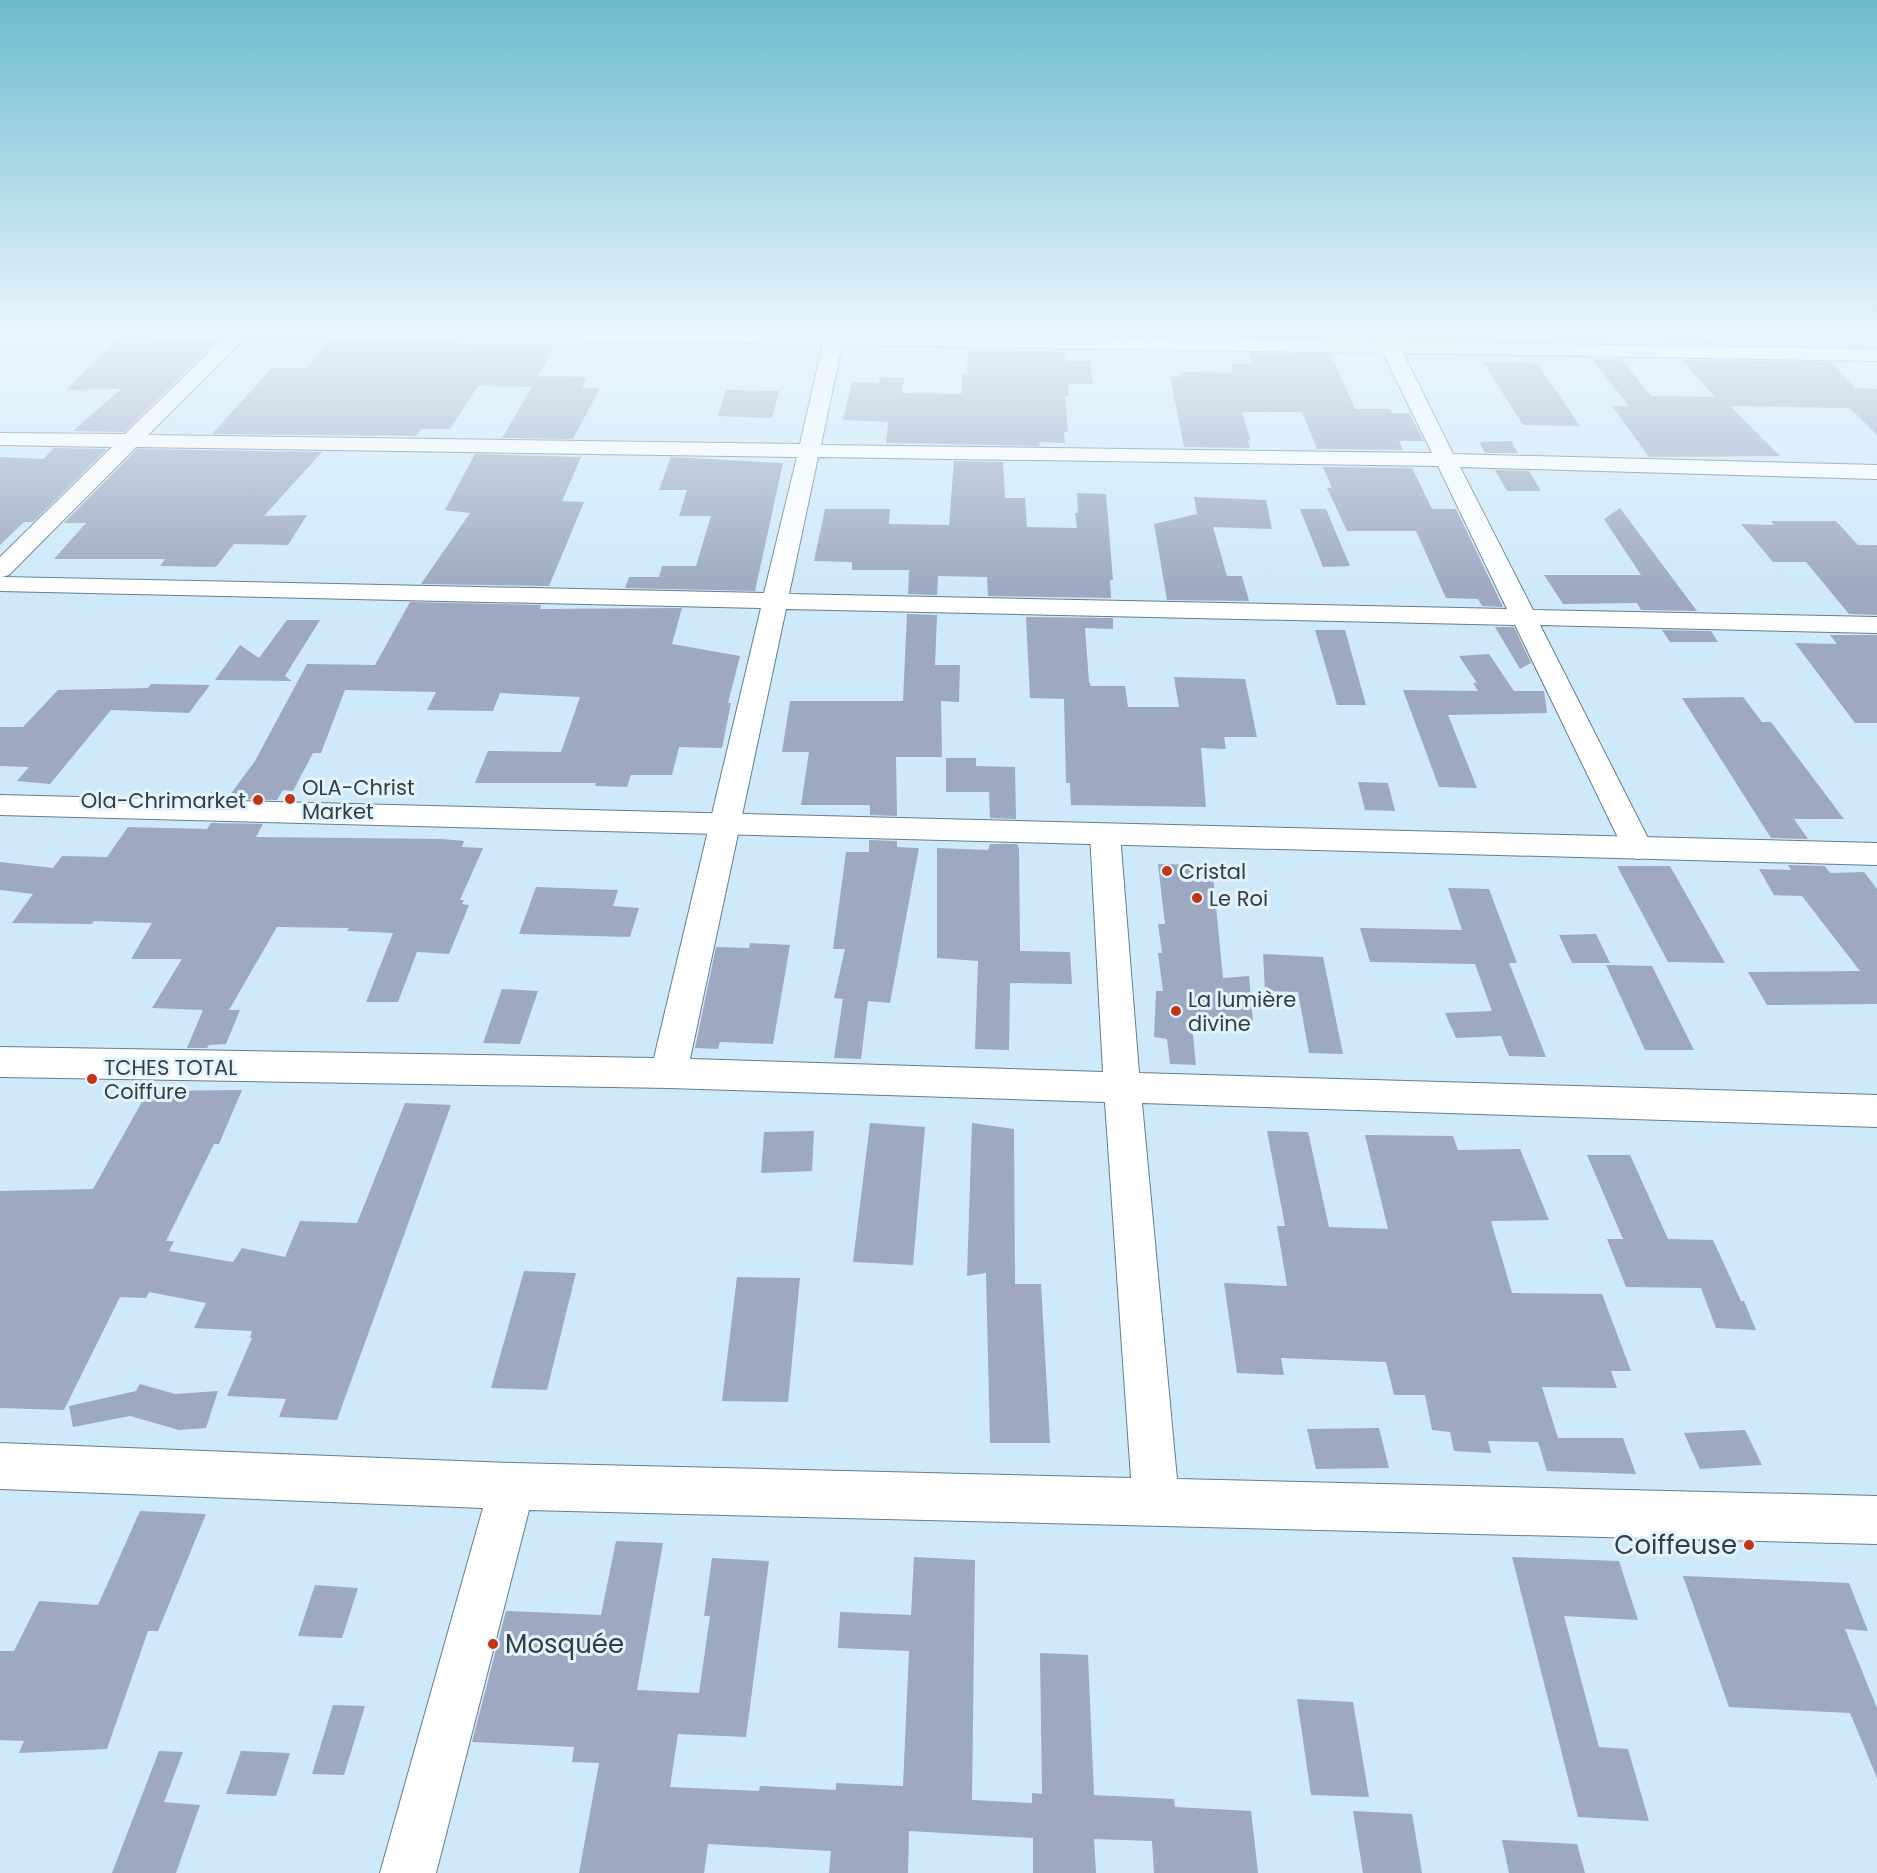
<svg xmlns="http://www.w3.org/2000/svg" width="1877" height="1873" font-family="Poppins,sans-serif">
  <rect width="100%" height="100%" fill="#cee9fa"/>
  <!-- building -->
  <g fill="#9ea8c0">
    <path d="M 128,330 L 160,330 L 151,338 L 218,340 L 124,432 L 73,431 L 121,389 L 66,390 Z"/>
    <path d="M 1241,330 L 1320,330 L 1324,339 L 1243,338 Z"/>
    <path d="M 1591,330 L 1597,330 L 1608,343 L 1579,342 L 1577,340 Z"/>
    <path d="M 1655,330 L 1699,330 L 1713,344 L 1668,344 Z"/>
    <path d="M 328,339 L 458,341 L 456,344 L 555,346 L 533,385 L 538,376 L 587,377 L 582,388 L 600,388 L 573,439 L 502,438 L 532,387 L 478,386 L 450,429 L 421,429 L 416,436 L 212,434 L 272,368 L 307,368 Z"/>
    <path d="M 968,349 L 1065,352 L 1066,361 L 1090,361 L 1093,384 L 1068,384 L 1069,396 L 1065,396 L 1068,432 L 1064,432 L 1065,443 L 1039,442 L 1040,446 L 886,443 L 888,422 L 843,420 L 852,382 L 879,383 L 880,377 L 904,378 L 902,393 L 961,394 L 962,374 L 967,374 Z"/>
    <path d="M 1248,353 L 1331,354 L 1355,409 L 1390,409 L 1392,413 L 1409,413 L 1424,441 L 1399,441 L 1403,450 L 1317,449 L 1302,412 L 1242,412 L 1251,441 L 1248,440 L 1250,448 L 1184,447 L 1170,376 L 1181,377 L 1180,372 L 1233,373 L 1231,364 L 1252,364 Z"/>
    <path d="M 1591,358 L 1621,359 L 1651,396 L 1715,397 L 1682,360 L 1830,362 L 1855,388 L 1877,389 L 1877,435 L 1850,408 L 1730,406 L 1780,456 L 1649,457 L 1612,406 L 1629,406 Z"/>
    <path d="M 1483,362 L 1537,363 L 1580,426 L 1523,425 Z"/>
    <path d="M 726,390 L 779,391 L 772,418 L 718,416 Z"/>
    <path d="M 1511,441 L 1518,453 L 1485,453 L 1479,442 Z"/>
    <path d="M 54,448 L 107,449 L 33,522 L 24,522 L 0,545 L 0,457 L 43,459 Z"/>
    <path d="M 137,449 L 322,452 L 264,516 L 307,515 L 288,545 L 234,544 L 216,567 L 160,566 L 165,559 L 54,559 L 86,523 L 64,523 Z"/>
    <path d="M 475,454 L 581,457 L 562,501 L 584,502 L 549,586 L 421,584 L 470,513 L 445,510 Z"/>
    <path d="M 671,457 L 783,463 L 755,591 L 625,588 L 629,577 L 659,577 L 662,566 L 696,566 L 711,516 L 679,516 L 687,490 L 659,490 Z"/>
    <path d="M 954,461 L 1003,462 L 1005,498 L 1025,498 L 1027,527 L 1077,528 L 1075,513 L 1078,513 L 1077,493 L 1106,494 L 1113,580 L 1110,580 L 1111,598 L 988,596 L 987,577 L 938,576 L 937,595 L 908,594 L 909,570 L 852,570 L 852,562 L 814,561 L 825,509 L 890,509 L 889,524 L 949,525 Z"/>
    <path d="M 1323,467 L 1412,468 L 1432,509 L 1456,509 L 1503,607 L 1482,606 L 1478,599 L 1446,598 L 1416,531 L 1347,531 L 1327,488 L 1332,488 Z"/>
    <path d="M 1495,470 L 1529,471 L 1541,491 L 1507,491 Z"/>
    <path d="M 1194,497 L 1266,500 L 1272,529 L 1213,527 L 1227,576 L 1242,576 L 1249,601 L 1167,600 L 1154,524 L 1197,514 Z"/>
    <path d="M 1620,508 L 1694,607 L 1697,611 L 1641,610 L 1637,603 L 1563,604 L 1544,575 L 1641,575 L 1604,519 Z"/>
    <path d="M 1300,509 L 1326,509 L 1350,566 L 1323,567 Z"/>
    <path d="M 1771,521 L 1836,521 L 1858,545 L 1877,545 L 1877,615 L 1849,614 L 1806,562 L 1773,562 L 1741,524 L 1774,525 Z"/>
    <path d="M 410,602 L 541,605 L 540,609 L 682,608 L 672,644 L 740,656 L 728,703 L 731,703 L 722,748 L 679,747 L 672,775 L 631,775 L 627,787 L 595,786 L 596,783 L 475,783 L 488,751 L 561,752 L 580,697 L 500,693 L 493,711 L 427,710 L 436,692 L 345,690 L 321,753 L 313,753 L 293,791 L 283,790 L 277,800 L 227,799 L 255,761 L 307,664 L 375,665 Z"/>
    <path d="M 907,614 L 937,615 L 935,665 L 960,665 L 959,702 L 941,701 L 942,757 L 896,757 L 897,816 L 870,815 L 870,805 L 801,805 L 809,752 L 782,752 L 790,701 L 903,701 Z"/>
    <path d="M 1026,617 L 1113,618 L 1113,629 L 1085,628 L 1089,682 L 1091,686 L 1125,686 L 1128,707 L 1179,707 L 1174,677 L 1245,679 L 1257,737 L 1224,737 L 1226,749 L 1201,748 L 1206,807 L 1071,805 L 1070,783 L 1066,783 L 1064,699 L 1030,698 Z"/>
    <path d="M 287,620 L 320,620 L 285,676 L 292,681 L 215,680 L 240,645 L 259,658 Z"/>
    <path d="M 1495,627 L 1514,627 L 1531,663 L 1520,669 Z"/>
    <path d="M 1315,630 L 1345,630 L 1366,705 L 1337,705 Z"/>
    <path d="M 1662,630 L 1711,631 L 1718,642 L 1670,642 Z"/>
    <path d="M 1830,635 L 1877,635 L 1877,723 L 1855,723 L 1795,643 L 1837,644 Z"/>
    <path d="M 1489,654 L 1514,691 L 1544,691 L 1547,713 L 1448,715 L 1477,788 L 1439,787 L 1403,690 L 1478,691 L 1473,683 L 1477,683 L 1459,656 Z"/>
    <path d="M 151,684 L 210,685 L 189,713 L 111,710 L 50,784 L 17,781 L 29,767 L 0,766 L 0,727 L 23,727 L 58,690 L 148,688 Z"/>
    <path d="M 1743,697 L 1762,722 L 1771,722 L 1844,819 L 1794,819 L 1808,839 L 1771,838 L 1682,698 Z"/>
    <path d="M 946,758 L 976,758 L 976,766 L 1015,767 L 1016,819 L 990,818 L 989,792 L 946,792 Z"/>
    <path d="M 1358,782 L 1388,783 L 1395,811 L 1365,810 Z"/>
    <path d="M 211,823 L 263,824 L 256,837 L 442,839 L 464,841 L 462,847 L 483,848 L 460,900 L 464,900 L 462,904 L 469,905 L 449,954 L 417,952 L 398,1002 L 366,1002 L 393,933 L 347,931 L 349,928 L 277,927 L 229,1010 L 240,1010 L 226,1044 L 209,1045 L 207,1048 L 187,1048 L 203,1010 L 152,1008 L 182,959 L 131,959 L 152,923 L 94,921 L 92,924 L 12,923 L 33,894 L 0,890 L 0,862 L 53,868 L 62,856 L 107,857 L 128,827 L 207,829 Z"/>
    <path d="M 869,840 L 897,841 L 897,847 L 919,848 L 890,1003 L 868,1001 L 861,1059 L 834,1058 L 843,999 L 834,998 L 845,949 L 833,949 L 846,852 L 869,852 Z"/>
    <path d="M 990,844 L 1017,844 L 1019,849 L 1020,951 L 1070,952 L 1072,984 L 1010,983 L 1009,1050 L 975,1049 L 978,961 L 937,958 L 937,848 L 988,850 Z"/>
    <path d="M 1158,864 L 1212,865 L 1223,978 L 1249,976 L 1253,1021 L 1191,1016 L 1196,1065 L 1170,1064 L 1167,1039 L 1154,1037 L 1156,991 L 1163,991 L 1158,953 L 1162,953 L 1158,924 L 1165,924 Z"/>
    <path d="M 1788,865 L 1825,866 L 1830,873 L 1864,872 L 1877,889 L 1877,1004 L 1767,1005 L 1748,972 L 1860,971 L 1802,896 L 1774,895 L 1759,869 L 1791,870 Z"/>
    <path d="M 1617,866 L 1670,866 L 1725,963 L 1668,962 Z"/>
    <path d="M 536,887 L 618,890 L 613,906 L 639,908 L 630,937 L 519,934 Z"/>
    <path d="M 1448,888 L 1489,889 L 1517,963 L 1509,963 L 1546,1057 L 1509,1056 L 1501,1036 L 1456,1038 L 1445,1013 L 1492,1011 L 1475,964 L 1370,962 L 1360,928 L 1462,930 Z"/>
    <path d="M 1596,934 L 1610,963 L 1572,963 L 1559,935 Z"/>
    <path d="M 750,943 L 790,945 L 773,1044 L 720,1042 L 718,1049 L 695,1048 L 716,947 L 749,948 Z"/>
    <path d="M 1263,954 L 1323,957 L 1343,1054 L 1309,1053 L 1298,992 L 1265,991 Z"/>
    <path d="M 1606,965 L 1652,966 L 1694,1050 L 1645,1050 Z"/>
    <path d="M 502,989 L 538,991 L 520,1044 L 483,1043 Z"/>
    <path d="M 242,1090 L 219,1144 L 214,1144 L 166,1241 L 174,1241 L 169,1251 L 233,1262 L 242,1248 L 285,1257 L 300,1221 L 357,1223 L 405,1103 L 451,1105 L 337,1420 L 279,1417 L 286,1399 L 227,1396 L 252,1338 L 250,1338 L 252,1331 L 194,1328 L 206,1303 L 149,1292 L 146,1298 L 120,1297 L 64,1410 L 0,1408 L 0,1191 L 93,1189 L 148,1091 Z"/>
    <path d="M 870,1123 L 925,1127 L 913,1265 L 853,1262 Z"/>
    <path d="M 972,1123 L 1014,1129 L 1015,1284 L 1041,1284 L 1050,1443 L 990,1443 L 986,1273 L 967,1276 Z"/>
    <path d="M 814,1131 L 812,1171 L 761,1173 L 764,1132 Z"/>
    <path d="M 1267,1131 L 1308,1132 L 1329,1227 L 1388,1229 L 1365,1135 L 1453,1136 L 1458,1150 L 1520,1149 L 1549,1220 L 1491,1221 L 1512,1293 L 1602,1294 L 1631,1371 L 1611,1371 L 1617,1388 L 1542,1387 L 1558,1438 L 1623,1438 L 1636,1474 L 1547,1471 L 1538,1442 L 1488,1441 L 1491,1453 L 1454,1451 L 1450,1432 L 1432,1430 L 1425,1395 L 1394,1395 L 1386,1362 L 1281,1358 L 1284,1375 L 1237,1373 L 1224,1283 L 1287,1286 L 1277,1226 L 1285,1226 Z"/>
    <path d="M 1587,1155 L 1630,1155 L 1668,1239 L 1713,1240 L 1741,1301 L 1744,1301 L 1756,1330 L 1716,1328 L 1701,1288 L 1626,1287 L 1607,1239 L 1623,1239 Z"/>
    <path d="M 524,1271 L 576,1273 L 547,1390 L 491,1388 Z"/>
    <path d="M 737,1277 L 800,1278 L 788,1402 L 722,1401 Z"/>
    <path d="M 140,1384 L 175,1394 L 218,1391 L 206,1428 L 179,1430 L 130,1416 L 73,1427 L 69,1406 L 136,1391 Z"/>
    <path d="M 1379,1428 L 1389,1468 L 1316,1469 L 1307,1429 Z"/>
    <path d="M 1745,1430 L 1762,1465 L 1700,1469 L 1684,1433 Z"/>
    <path d="M 140,1511 L 206,1514 L 158,1631 L 148,1631 L 107,1749 L 19,1753 L 24,1741 L 0,1740 L 0,1651 L 14,1651 L 39,1601 L 98,1605 Z"/>
    <path d="M 616,1541 L 663,1543 L 637,1690 L 699,1693 L 710,1616 L 704,1616 L 712,1558 L 769,1561 L 746,1737 L 678,1734 L 670,1787 L 759,1791 L 760,1786 L 836,1790 L 836,1783 L 903,1786 L 909,1651 L 838,1648 L 840,1612 L 911,1615 L 914,1557 L 975,1560 L 972,1800 L 1032,1803 L 1032,1793 L 1042,1794 L 1040,1653 L 1088,1655 L 1094,1795 L 1174,1799 L 1175,1807 L 1251,1811 L 1258,1873 L 1154,1873 L 1152,1841 L 1094,1839 L 1096,1873 L 1033,1873 L 1033,1838 L 909,1831 L 908,1873 L 829,1873 L 831,1851 L 708,1844 L 704,1873 L 579,1873 L 599,1763 L 572,1762 L 574,1747 L 472,1742 L 506,1611 L 601,1615 Z"/>
    <path d="M 1512,1557 L 1619,1561 L 1638,1620 L 1564,1616 L 1599,1747 L 1628,1749 L 1649,1821 L 1578,1817 Z"/>
    <path d="M 1683,1576 L 1849,1583 L 1868,1631 L 1845,1629 L 1877,1708 L 1877,1778 L 1850,1713 L 1729,1707 Z"/>
    <path d="M 315,1585 L 358,1588 L 342,1638 L 298,1636 Z"/>
    <path d="M 1297,1699 L 1353,1702 L 1369,1797 L 1311,1795 Z"/>
    <path d="M 333,1705 L 365,1706 L 344,1775 L 312,1774 Z"/>
    <path d="M 159,1751 L 183,1752 L 164,1802 L 200,1805 L 176,1873 L 112,1873 Z"/>
    <path d="M 241,1751 L 290,1753 L 276,1796 L 226,1794 Z"/>
    <path d="M 1353,1811 L 1412,1814 L 1422,1873 L 1363,1873 Z"/>
    <path d="M 1502,1840 L 1577,1844 L 1585,1873 L 1509,1873 Z"/>
  </g>
  <g fill="none" stroke-linecap="round" stroke-linejoin="round">
    <!-- minor casing -->
    <g stroke="#657d8d" stroke-width="2">
      <path id="minor" d="M 232,330 L 582,330 L 826,333 L 827,330 L 845,330 L 844,334 L 1378,342 L 1374,330 L 1390,330 L 1397,342 L 1877,349 L 1877,361 L 1403,353 L 1453,454 L 1877,465 L 1877,479 L 1460,467 L 1533,610 L 1877,617 L 1877,633 L 1540,625 L 1653,848 L 1649,856 L 1638,859 L 1627,856 L 1623,848 L 1515,625 L 786,609 L 690,1059 L 1103,1072 L 1090,834 L 1094,827 L 1105,824 L 1116,827 L 1120,834 L 1139,1073 L 1877,1095 L 1877,1127 L 1142,1103 L 1177,1479 L 1877,1496 L 1877,1544 L 529,1510 L 436,1873 L 380,1873 L 483,1508 L 0,1489 L 0,1443 L 512,1463 L 1131,1478 L 1105,1102 L 669,1088 L 0,1077 L 0,1047 L 654,1058 L 761,608 L 0,591 L 0,557 L 112,447 L 0,445 L 0,433 L 125,434 ZM 247,336 L 823,344 L 800,444 L 148,435 ZM 842,345 L 1383,353 L 1432,453 L 821,445 ZM 136,447 L 797,457 L 764,593 L 2,577 L 9,575 ZM 818,457 L 1438,466 L 1507,609 L 789,594 Z"/>
    </g>
    <!-- tertiary casing -->
    <g stroke="#657d8d" stroke-width="2">
      <path id="tertiary" d="M 0,795 L 1877,843 L 1877,865 L 0,815 Z"/>
    </g>
    <!-- minor -->
    <use href="#minor" fill="#fff" fill-rule="evenodd"/>
    <!-- tertiary -->
    <use href="#tertiary" fill="#fff" fill-rule="evenodd"/>
  </g>
  <!-- sky -->
  <linearGradient id="sky" x2="0" y2="1"><stop stop-color="#6cbbce"/><stop offset="0.56" stop-color="#e9f5fd"/><stop offset="1" stop-color="#e9f5fd" stop-opacity="0"/></linearGradient>
  <rect width="1877" height="592" fill="url(#sky)"/>
  <!-- markers -->
  <g fill="#bf3515" stroke="#e4f4ff" stroke-width="2">
    <circle cx="290" cy="799" r="6"/>
    <circle cx="258" cy="800" r="6"/>
    <circle cx="1167" cy="871" r="6"/>
    <circle cx="1197" cy="898" r="6"/>
    <circle cx="1176" cy="1011" r="6"/>
    <circle cx="92" cy="1079" r="6"/>
    <circle cx="1749" cy="1545" r="6"/>
    <circle cx="493" cy="1644" r="6"/>
  </g>
  <g text-anchor="middle" dominant-baseline="central" stroke-width="6" stroke-linejoin="round" paint-order="stroke">
    <!-- poi labels -->
    <g font-size="21" fill="#333d44" stroke="#e4f4ff" text-anchor="start">
      <text x="302" y="787">OLA-Christ<tspan x="302" dy="24">Market</tspan></text>
      <text x="246" y="800" text-anchor="end">Ola-Chrimarket</text>
      <text x="1179" y="871">Cristal</text>
      <text x="1209" y="898">Le Roi</text>
      <text x="1188" y="999">La lumière<tspan x="1188" dy="24">divine</tspan></text>
      <text x="104" y="1067">TCHES TOTAL<tspan x="104" dy="24">Coiffure</tspan></text>
    </g>
    <!-- near-poi labels -->
    <g font-size="26" fill="#333d44" stroke="#e4f4ff" text-anchor="end">
      <text x="1737" y="1545">Coiffeuse</text>
      <text x="505" y="1644" text-anchor="start">Mosquée</text>
    </g>
  </g>
</svg>
